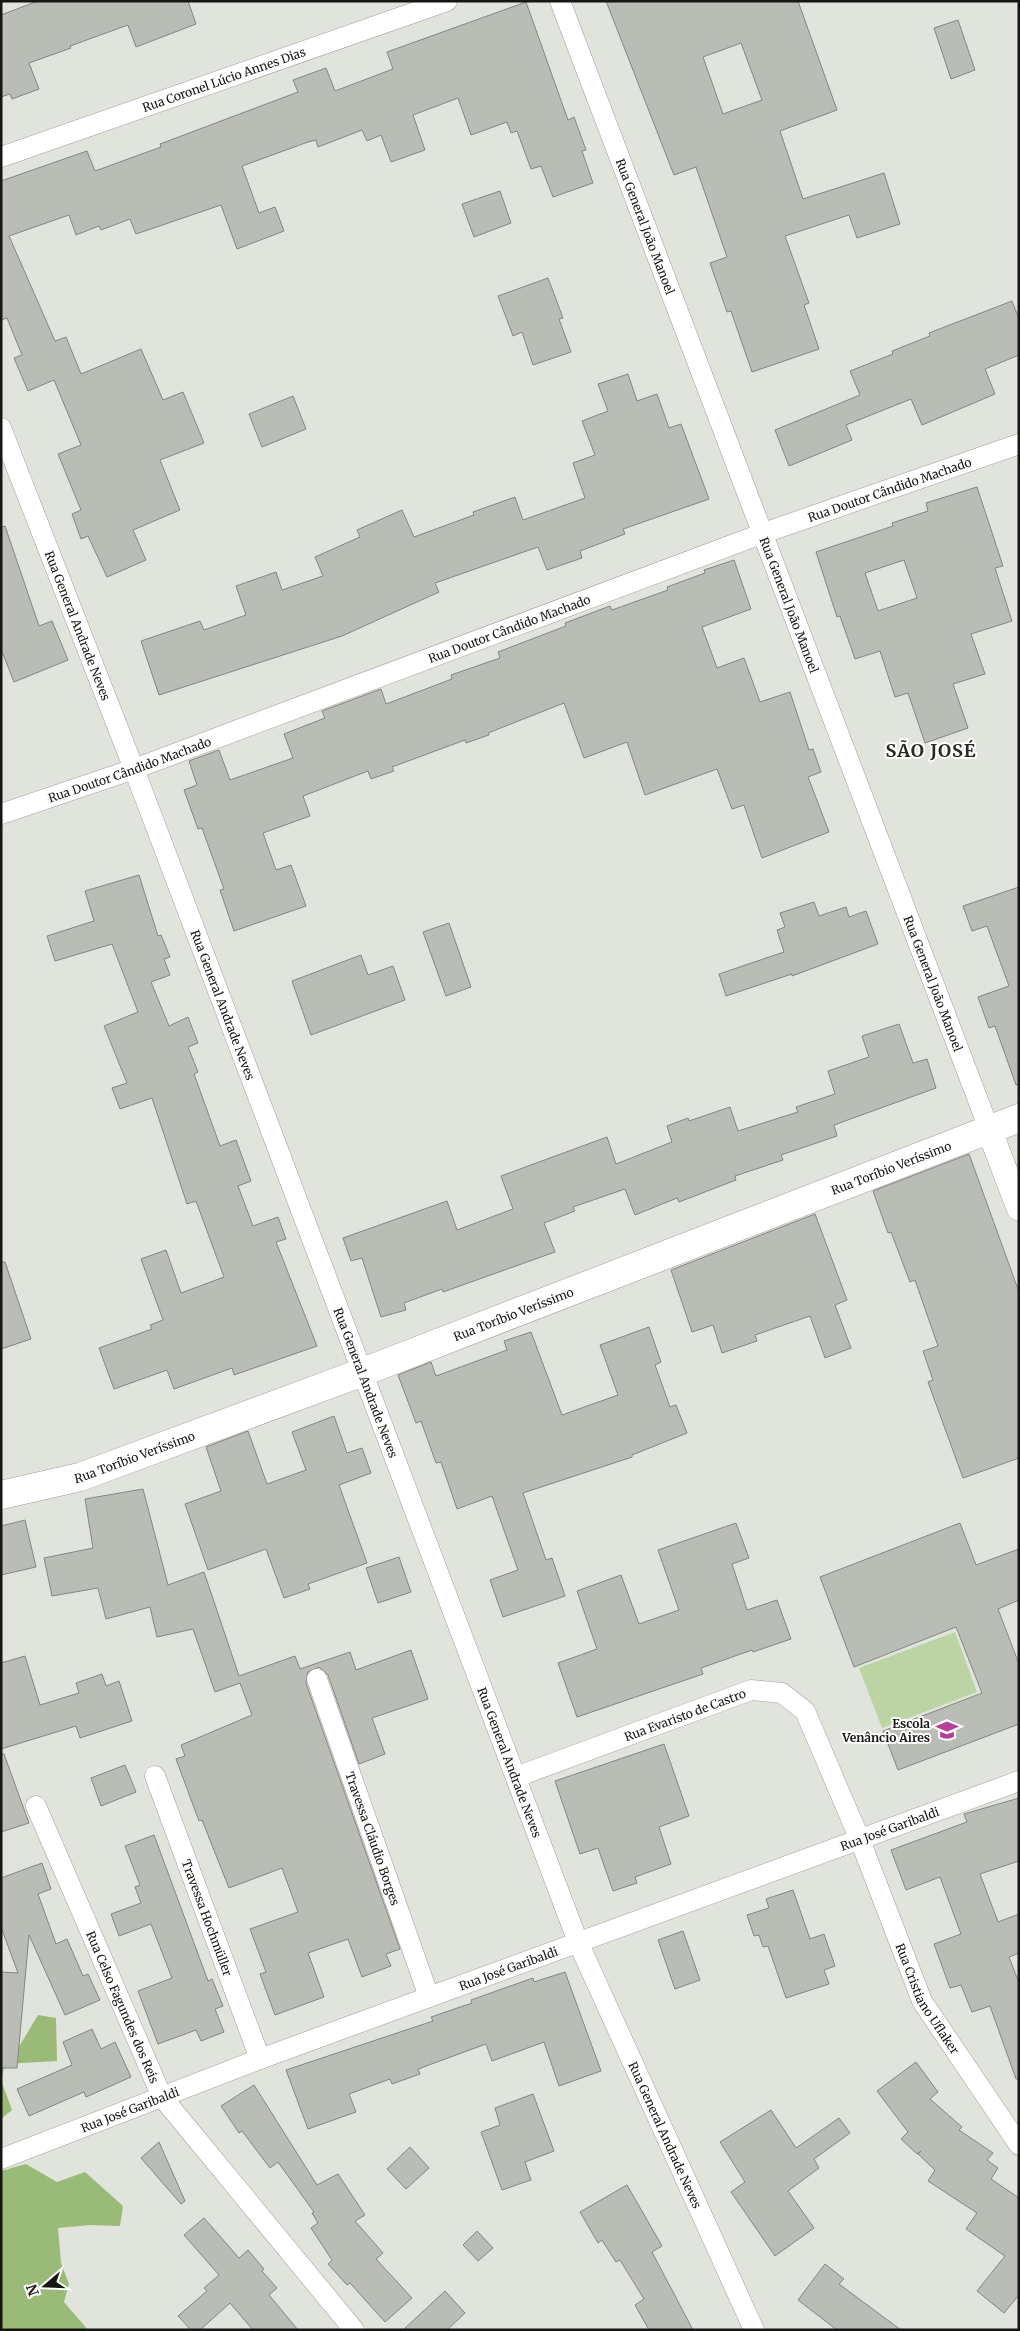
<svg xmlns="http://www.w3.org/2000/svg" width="1020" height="2331" font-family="Merriweather,serif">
  <rect width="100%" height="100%" fill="#e0e4dc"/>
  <!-- green -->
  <path fill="#bcd4a3" d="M 955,1632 L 977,1692 L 882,1728 L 859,1668 Z"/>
  <!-- forest -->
  <g fill="#9aba77">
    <path d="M 38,2015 L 56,2018 L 57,2061 L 5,2064 L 1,2080 L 12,2110 L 1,2119 L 1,2048 L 20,2045 Z"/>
    <path d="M 26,2164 L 57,2182 L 85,2172 L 123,2206 L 120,2226 L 90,2225 L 58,2228 L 61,2263 L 69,2284 L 64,2302 L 88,2330 L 1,2330 L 1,2171 Z"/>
  </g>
  <!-- building -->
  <g fill="#babdb6" stroke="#838680" fill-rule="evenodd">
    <path d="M 38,1 L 188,1 L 196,24 L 136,47 L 128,25 L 70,46 L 71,48 L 29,63 L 39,89 L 12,99 L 10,94 L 1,97 L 1,15 Z"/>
    <path d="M 606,1 L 798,1 L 837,110 L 780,131 L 803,199 L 884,173 L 900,224 L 857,238 L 849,215 L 785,236 L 809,303 L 804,305 L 819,349 L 752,372 L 731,311 L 727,312 L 710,263 L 727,257 L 696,167 L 674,175 ZM 741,43 L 762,100 L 723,114 L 703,57 Z"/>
    <path d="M 526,2 L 568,120 L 574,117 L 586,150 L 582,151 L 593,183 L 553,197 L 541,166 L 531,169 L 517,131 L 511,133 L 507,122 L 471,135 L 458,98 L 413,115 L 425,150 L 391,162 L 381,135 L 367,141 L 362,130 L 318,147 L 316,140 L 308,142 L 242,166 L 259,213 L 275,207 L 284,231 L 237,249 L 221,205 L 136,234 L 130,219 L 101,230 L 99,226 L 76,235 L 69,215 L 9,236 L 55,341 L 66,337 L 81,374 L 141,349 L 163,400 L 183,392 L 204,443 L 160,460 L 180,510 L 133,530 L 146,560 L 107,577 L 88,536 L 81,539 L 72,514 L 81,510 L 58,454 L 81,445 L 54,380 L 28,391 L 14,358 L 22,355 L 7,318 L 1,320 L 1,181 L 87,151 L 95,171 L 161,147 L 160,144 L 298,92 L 293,80 L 326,68 L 335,91 L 393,69 L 387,52 Z"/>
    <path d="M 958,20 L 975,70 L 951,79 L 934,28 Z"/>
    <path d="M 500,191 L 511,223 L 474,237 L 462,204 Z"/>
    <path d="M 548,278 L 563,318 L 559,319 L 571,352 L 533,365 L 522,332 L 513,336 L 498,296 Z"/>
    <path d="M 1012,301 L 1019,319 L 1019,355 L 985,369 L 995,394 L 922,425 L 911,399 L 846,425 L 852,440 L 789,466 L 775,430 L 860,395 L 850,371 L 893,354 L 892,351 L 930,336 L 929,333 Z"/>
    <path d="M 628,374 L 637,401 L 657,394 L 669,428 L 681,424 L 709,499 L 623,529 L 625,534 L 580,551 L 582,558 L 547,570 L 538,547 L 435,583 L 439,592 L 342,636 L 159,695 L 141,641 L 200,621 L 204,630 L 246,615 L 236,586 L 276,572 L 282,590 L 323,576 L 315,557 L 360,537 L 357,530 L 402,510 L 414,537 L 474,515 L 473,512 L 515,497 L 523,520 L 585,498 L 573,463 L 595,455 L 582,421 L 608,411 L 598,384 Z"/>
    <path d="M 293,396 L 306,429 L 262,447 L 249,414 Z"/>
    <path d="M 977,487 L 1003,566 L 995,568 L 1012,621 L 971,634 L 985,674 L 953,684 L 968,728 L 925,743 L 908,693 L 895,697 L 880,651 L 855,659 L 840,616 L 837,617 L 816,552 L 893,526 L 892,523 L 928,511 L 926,503 ZM 904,560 L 917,598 L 878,611 L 865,573 Z"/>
    <path d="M 5,526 L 39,626 L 52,621 L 68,660 L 14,682 L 1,649 L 1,527 Z"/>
    <path d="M 734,560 L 751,609 L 702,627 L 717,668 L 744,658 L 760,702 L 790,692 L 809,750 L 813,749 L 821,772 L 808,777 L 829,832 L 762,858 L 744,805 L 732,809 L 717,769 L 645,795 L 627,742 L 584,758 L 564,703 L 488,733 L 489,735 L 466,743 L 465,740 L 392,767 L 394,771 L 371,779 L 368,771 L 303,796 L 310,816 L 263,833 L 276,870 L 291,865 L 306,906 L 234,931 L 220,890 L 224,889 L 202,828 L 198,829 L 184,790 L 197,785 L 189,761 L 219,750 L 230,780 L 293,758 L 284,734 L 325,718 L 322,711 L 381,689 L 386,704 L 452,679 L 451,675 L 500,658 L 498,652 L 566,626 L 565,623 L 610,606 L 612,610 L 668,590 L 667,587 L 705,573 L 704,570 Z"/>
    <path d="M 139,875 L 158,936 L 161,935 L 170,957 L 164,959 L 170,975 L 151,982 L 169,1026 L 188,1017 L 198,1043 L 188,1047 L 198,1072 L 194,1074 L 220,1146 L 236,1140 L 251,1181 L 238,1186 L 253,1226 L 278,1217 L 286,1239 L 276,1242 L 317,1346 L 234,1375 L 232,1368 L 174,1389 L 167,1370 L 114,1389 L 99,1348 L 152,1329 L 150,1325 L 163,1320 L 141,1259 L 166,1250 L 181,1293 L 224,1277 L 196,1201 L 187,1204 L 152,1098 L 120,1109 L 112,1088 L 127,1083 L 104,1026 L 138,1012 L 112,944 L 55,961 L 47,936 L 94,921 L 85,891 Z"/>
    <path d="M 1019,887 L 1019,1084 L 1016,1085 L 995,1026 L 989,1028 L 978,997 L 1009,986 L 987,926 L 972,931 L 963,906 Z"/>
    <path d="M 814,902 L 819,916 L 846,907 L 849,917 L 866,911 L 878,944 L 792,976 L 792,974 L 726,996 L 719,974 L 784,952 L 777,930 L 785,927 L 780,913 Z"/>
    <path d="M 449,923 L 471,987 L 446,996 L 423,932 Z"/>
    <path d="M 361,955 L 368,975 L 393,966 L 405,1000 L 311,1035 L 292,981 Z"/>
    <path d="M 899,1024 L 913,1063 L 927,1059 L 936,1088 L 834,1125 L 837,1136 L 781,1155 L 783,1160 L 735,1176 L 736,1180 L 679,1202 L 677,1198 L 635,1215 L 625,1189 L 573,1207 L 575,1211 L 544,1223 L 555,1252 L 443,1292 L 442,1289 L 404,1303 L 406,1310 L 381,1317 L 362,1258 L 351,1261 L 343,1238 L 447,1201 L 457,1230 L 513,1209 L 501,1176 L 607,1137 L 616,1164 L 672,1142 L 667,1126 L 688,1118 L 689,1121 L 730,1107 L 738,1131 L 798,1112 L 796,1107 L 835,1094 L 828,1071 L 869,1057 L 862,1036 Z"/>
    <path d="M 969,1154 L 1019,1292 L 1019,1458 L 963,1478 L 928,1382 L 933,1380 L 923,1351 L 938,1346 L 915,1280 L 910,1282 L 891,1232 L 888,1233 L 873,1191 Z"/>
    <path d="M 815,1214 L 847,1300 L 835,1305 L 851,1348 L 825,1358 L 810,1316 L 755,1335 L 757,1341 L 722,1353 L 713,1325 L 692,1332 L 671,1270 Z"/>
    <path d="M 1,1262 L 5,1262 L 31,1339 L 1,1349 Z"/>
    <path d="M 649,1327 L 661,1362 L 655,1365 L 670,1407 L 676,1405 L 687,1433 L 632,1455 L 632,1457 L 523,1493 L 546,1560 L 552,1558 L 565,1596 L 503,1617 L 490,1580 L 518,1570 L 492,1496 L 457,1509 L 441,1462 L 436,1463 L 421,1421 L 416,1423 L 398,1375 L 431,1362 L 436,1376 L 507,1350 L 504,1341 L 531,1332 L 562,1415 L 618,1395 L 600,1345 Z"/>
    <path d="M 334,1416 L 347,1453 L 362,1448 L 371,1473 L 339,1485 L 367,1563 L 308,1584 L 310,1589 L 284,1598 L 266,1549 L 208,1570 L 185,1504 L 221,1491 L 206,1447 L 248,1431 L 267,1484 L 306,1470 L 292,1432 Z"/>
    <path d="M 143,1489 L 168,1585 L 204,1572 L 239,1676 L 295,1656 L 300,1669 L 350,1652 L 356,1670 L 411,1650 L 428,1699 L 372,1718 L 385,1754 L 359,1764 L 328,1675 L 319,1667 L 308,1672 L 306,1683 L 400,1949 L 386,1954 L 391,1966 L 362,1977 L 348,1939 L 308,1953 L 324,1997 L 275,2015 L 260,1974 L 266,1972 L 250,1929 L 298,1912 L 282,1868 L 229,1888 L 202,1820 L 199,1821 L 176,1759 L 185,1756 L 181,1745 L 252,1715 L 240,1683 L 215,1692 L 193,1629 L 157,1637 L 150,1607 L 106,1619 L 98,1588 L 52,1596 L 44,1558 L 93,1548 L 85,1499 Z"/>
    <path d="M 25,1520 L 36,1567 L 1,1575 L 1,1526 Z"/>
    <path d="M 736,1523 L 749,1558 L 732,1564 L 747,1610 L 777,1600 L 791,1639 L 753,1652 L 752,1650 L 701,1668 L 703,1674 L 577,1717 L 558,1663 L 597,1649 L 577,1591 L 621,1575 L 639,1624 L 679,1610 L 658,1550 Z"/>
    <path d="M 960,1523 L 976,1565 L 1019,1549 L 1019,1600 L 998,1609 L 1019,1664 L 1019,1724 L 898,1770 L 883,1731 L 982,1693 L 956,1627 L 854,1667 L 820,1577 Z"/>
    <path d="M 399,1557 L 411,1592 L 378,1603 L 366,1568 Z"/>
    <path d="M 25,1656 L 40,1705 L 79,1693 L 76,1683 L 102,1674 L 106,1686 L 119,1681 L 132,1721 L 80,1738 L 76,1726 L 1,1749 L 1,1663 Z"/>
    <path d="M 664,1744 L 689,1816 L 659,1827 L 671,1864 L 635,1877 L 637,1883 L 613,1891 L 598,1848 L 580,1854 L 555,1781 Z"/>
    <path d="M 4,1754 L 29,1823 L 1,1832 L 1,1755 Z"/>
    <path d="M 125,1765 L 136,1792 L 101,1806 L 91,1778 Z"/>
    <path d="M 1019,1798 L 1019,1861 L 980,1874 L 998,1922 L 1019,1914 L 1019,1953 L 1009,1957 L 1019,1983 L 1019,2079 L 1016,2079 L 990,2006 L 972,2012 L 961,1985 L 950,1988 L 934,1944 L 961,1934 L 940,1877 L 906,1890 L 891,1850 L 967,1822 L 964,1814 Z"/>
    <path d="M 154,1835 L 208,1981 L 212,1979 L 223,2006 L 215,2009 L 224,2032 L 201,2041 L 196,2030 L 158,2044 L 138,1991 L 172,1978 L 151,1924 L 119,1936 L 111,1914 L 141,1903 L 135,1887 L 140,1885 L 125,1846 Z"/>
    <path d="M 42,1863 L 51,1889 L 38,1894 L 56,1944 L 67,1939 L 83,1976 L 88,1974 L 100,2000 L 65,2015 L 29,1935 L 17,2068 L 1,2068 L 1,1972 L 18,1973 L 1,1927 L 1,1878 Z"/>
    <path d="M 793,1890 L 810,1939 L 824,1934 L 835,1966 L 824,1970 L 829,1984 L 786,1998 L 768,1946 L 763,1947 L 759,1935 L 754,1936 L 747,1915 L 769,1908 L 766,1899 Z"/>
    <path d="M 683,1931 L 700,1980 L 675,1989 L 658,1940 Z"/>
    <path d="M 565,1972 L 601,2071 L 559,2086 L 544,2042 L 492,2061 L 486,2044 L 418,2069 L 420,2074 L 392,2084 L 390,2079 L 349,2094 L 356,2112 L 308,2129 L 286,2070 L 433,2021 L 431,2017 L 472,2003 L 471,2000 L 533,1978 L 534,1982 Z"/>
    <path d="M 92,2029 L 101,2049 L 115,2042 L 131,2077 L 86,2097 L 84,2092 L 29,2116 L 17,2089 L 72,2065 L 63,2042 Z"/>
    <path d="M 916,2062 L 938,2092 L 930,2099 L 962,2127 L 959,2130 L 993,2153 L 987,2160 L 998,2168 L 991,2179 L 1019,2198 L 1019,2295 L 1004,2313 L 977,2291 L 1005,2256 L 966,2229 L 977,2213 L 928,2181 L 935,2170 L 918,2154 L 921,2151 L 917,2154 L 901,2139 L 908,2132 L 877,2091 Z"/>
    <path d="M 254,2085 L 317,2185 L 338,2174 L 365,2215 L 355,2221 L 383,2253 L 376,2259 L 412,2298 L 385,2322 L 350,2283 L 347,2285 L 328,2264 L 332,2260 L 311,2228 L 318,2223 L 312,2213 L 314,2212 L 278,2162 L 270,2168 L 242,2131 L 239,2133 L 221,2106 Z"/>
    <path d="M 533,2094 L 554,2151 L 525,2162 L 531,2180 L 502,2190 L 481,2132 L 500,2125 L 495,2108 Z"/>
    <path d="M 771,2110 L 796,2148 L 839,2118 L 850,2133 L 814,2159 L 819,2168 L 788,2191 L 814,2228 L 775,2256 L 731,2192 L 745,2182 L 720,2142 Z"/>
    <path d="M 159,2142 L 185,2201 L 181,2204 L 141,2158 Z"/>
    <path d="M 410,2147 L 429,2168 L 406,2189 L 387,2169 Z"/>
    <path d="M 627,2185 L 662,2246 L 652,2252 L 693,2330 L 649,2330 L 635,2305 L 644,2299 L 620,2260 L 616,2262 L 602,2240 L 598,2243 L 580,2212 Z"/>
    <path d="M 204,2218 L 239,2258 L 248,2250 L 264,2269 L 262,2271 L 277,2288 L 269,2295 L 298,2330 L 253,2330 L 230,2303 L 200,2330 L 191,2330 L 178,2316 L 207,2291 L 204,2288 L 219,2275 L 184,2235 Z"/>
    <path d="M 477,2231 L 493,2248 L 478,2261 L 463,2245 Z"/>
    <path d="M 825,2264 L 844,2279 L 839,2284 L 901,2330 L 837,2330 L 798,2300 Z"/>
    <path d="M 445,2291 L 465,2313 L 447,2330 L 403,2330 Z"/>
  </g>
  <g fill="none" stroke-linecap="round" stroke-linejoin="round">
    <!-- minor casing -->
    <g stroke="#9c9f99" stroke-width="21">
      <g id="minor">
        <path id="s1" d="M 560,1 L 989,1129"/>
        <path id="s2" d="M 1,157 L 447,1"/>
        <path id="s3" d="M 1,428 L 134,769 L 578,1942 L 754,2330"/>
        <path id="s4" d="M 1,814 L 134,769 L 761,534 L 1019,444"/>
        <path id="s5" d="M 317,1679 L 429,1997"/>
        <path id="s6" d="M 155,1776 L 260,2059"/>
        <path id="s7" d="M 516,1777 L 751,1690 L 782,1693 L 805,1711 L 860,1840 L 922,2001 L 1019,2145"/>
        <path id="s8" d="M 36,1806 L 162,2097 L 354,2330"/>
        <path id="s9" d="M 1,2159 L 260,2059 L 1019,1781"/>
      </g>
    </g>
    <!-- tertiary casing -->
    <g stroke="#9c9f99" stroke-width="26">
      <path id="tertiary" d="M 989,1129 L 1019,1208"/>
    </g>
    <!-- secondary casing -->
    <g stroke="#9c9f99" stroke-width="29">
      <g id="secondary">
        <path id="s10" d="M 1,1495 L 80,1477 L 363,1372 L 1019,1118"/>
      </g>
    </g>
    <!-- minor -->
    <use href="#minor" stroke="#fff" stroke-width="20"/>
    <!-- tertiary -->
    <use href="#tertiary" stroke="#fff" stroke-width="25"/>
    <!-- secondary -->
    <use href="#secondary" stroke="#fff" stroke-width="28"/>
  </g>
  <!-- icons -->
  <defs>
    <g id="school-bare" transform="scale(1.725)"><path d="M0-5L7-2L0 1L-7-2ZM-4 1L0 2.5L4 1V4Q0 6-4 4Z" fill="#b54097" stroke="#fff" stroke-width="2.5" paint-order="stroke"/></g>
  </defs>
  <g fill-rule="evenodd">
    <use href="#school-bare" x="947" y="1730"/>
  </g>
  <g text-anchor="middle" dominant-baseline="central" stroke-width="4" stroke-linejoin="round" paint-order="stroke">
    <!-- street labels -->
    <g font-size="12" fill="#161714" stroke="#fff">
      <text stroke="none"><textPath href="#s2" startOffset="236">Rua Coronel Lúcio Annes Dias</textPath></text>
      <text stroke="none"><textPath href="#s1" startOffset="241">Rua General João Manoel</textPath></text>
      <text stroke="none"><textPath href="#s4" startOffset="946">Rua Doutor Cândido Machado</textPath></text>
      <text stroke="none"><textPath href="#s1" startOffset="646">Rua General João Manoel</textPath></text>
      <text stroke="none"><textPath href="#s3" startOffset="212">Rua General Andrade Neves</textPath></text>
      <text stroke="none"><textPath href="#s4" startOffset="541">Rua Doutor Cândido Machado</textPath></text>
      <text stroke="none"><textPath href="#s4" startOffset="136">Rua Doutor Cândido Machado</textPath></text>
      <text stroke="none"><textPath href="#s1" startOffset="1051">Rua General João Manoel</textPath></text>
      <text stroke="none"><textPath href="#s3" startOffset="618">Rua General Andrade Neves</textPath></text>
      <text stroke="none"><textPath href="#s10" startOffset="949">Rua Toríbio Veríssimo</textPath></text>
      <text stroke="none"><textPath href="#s10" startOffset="544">Rua Toríbio Veríssimo</textPath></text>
      <text stroke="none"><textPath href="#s3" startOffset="1022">Rua General Andrade Neves</textPath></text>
      <text stroke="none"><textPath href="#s10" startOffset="139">Rua Toríbio Veríssimo</textPath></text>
      <text stroke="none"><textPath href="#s7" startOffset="180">Rua Evaristo de Castro</textPath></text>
      <text stroke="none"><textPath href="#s3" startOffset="1428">Rua General Andrade Neves</textPath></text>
      <text stroke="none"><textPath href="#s9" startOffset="948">Rua José Garibaldi</textPath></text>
      <text stroke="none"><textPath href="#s5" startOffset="169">Travessa Cláudio Borges</textPath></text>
      <text stroke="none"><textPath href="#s6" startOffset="151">Travessa Hochmüller</textPath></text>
      <text stroke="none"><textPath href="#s9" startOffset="542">Rua José Garibaldi</textPath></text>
      <text stroke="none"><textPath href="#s7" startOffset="624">Rua Cristiano Uflaker</textPath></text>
      <text stroke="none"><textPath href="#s8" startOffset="219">Rua Celso Fagundes dos Reis</textPath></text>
      <text stroke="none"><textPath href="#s9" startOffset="138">Rua José Garibaldi</textPath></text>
      <text stroke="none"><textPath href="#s3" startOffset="1832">Rua General Andrade Neves</textPath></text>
    </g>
    <!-- poi labels -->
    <g font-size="12" font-weight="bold" fill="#161714" stroke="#fff" text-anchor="end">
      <text x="930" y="1723">Escola<tspan x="930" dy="14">Venâncio Aires</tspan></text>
    </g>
    <!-- district labels -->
    <g font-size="18" font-weight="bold" letter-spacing="1" fill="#282b25" stroke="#fff">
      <text x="931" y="750">SÃO JOSÉ</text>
    </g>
  </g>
  <!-- border -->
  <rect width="1020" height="2331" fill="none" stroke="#161714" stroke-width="5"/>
  <!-- north arrow -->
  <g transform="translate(45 2286) rotate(251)" stroke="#ffffff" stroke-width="4" paint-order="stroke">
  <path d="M0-4L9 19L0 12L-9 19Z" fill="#161714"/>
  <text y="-8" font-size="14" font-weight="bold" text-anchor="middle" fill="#161714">N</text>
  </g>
</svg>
